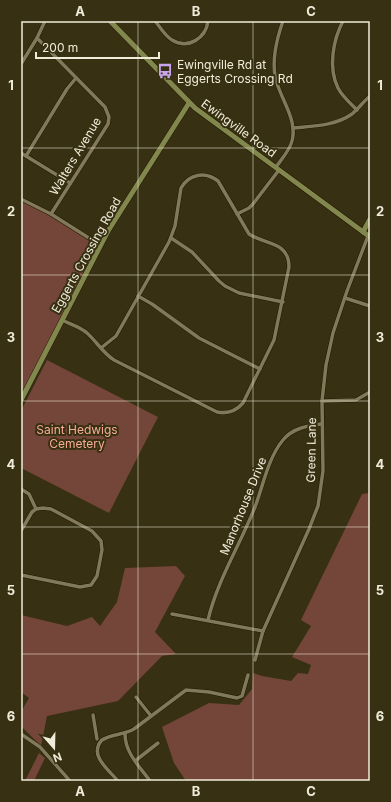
<svg xmlns="http://www.w3.org/2000/svg" width="391" height="802" font-family="Inter,sans-serif">
  <rect width="100%" height="100%" fill="#373012"/>
  <!-- green -->
  <g fill="#744539">
    <path d="M 21,199 L 51,214 L 100,245 L 26,391 L 21,389 Z"/>
    <path d="M 47,360 L 158,417 L 109,513 L 21,468 L 21,411 Z"/>
    <path d="M 370,493 L 370,781 L 186,781 L 174,763 L 162,727 L 209,703 L 239,705 L 252,689 L 253,673 L 262,676 L 291,681 L 298,673 L 308,674 L 311,665 L 292,657 L 311,626 L 301,620 L 362,494 Z"/>
    <path d="M 176,566 L 185,576 L 155,632 L 176,654 L 162,656 L 118,701 L 47,716 L 41,746 L 21,726 L 21,712 L 29,698 L 21,692 L 21,615 L 67,626 L 92,617 L 100,626 L 117,602 L 125,568 Z"/>
    <path d="M 39,753 L 45,758 L 34,781 L 25,781 Z"/>
  </g>
  <g fill="none" stroke-linecap="round" stroke-linejoin="round">
    <!-- street casing -->
    <g stroke="#1f1800" stroke-width="4.5">
      <g id="street">
        <path d="M 155,21 C 160,27 165,36 172,40 C 188,50 206,38 208,21"/>
        <path d="M 343,21 C 333,40 328,68 338,88 C 342,96 350,103 357,110"/>
        <path d="M 37,38 L 105,107 L 109,117 L 108,124 L 51,214"/>
        <path d="M 21,64 L 37,38 L 45,21"/>
        <path d="M 293,128 C 313,126 335,126 352,114 C 359,108 364,101 370,96"/>
        <path d="M 21,153 L 70,183"/>
        <path d="M 26,156 L 67,89 L 76,78"/>
        <path d="M 276,167 C 281,160 288,152 291,144 C 300,121 279,98 275,76 C 272,58 277,38 283,21"/>
        <path d="M 21,199 L 51,214 L 100,245"/>
        <path d="M 237,214 L 249,208 L 253,204 L 279,170"/>
        <path d="M 171,238 L 192,252 L 219,281 L 225,286 L 239,293 L 283,302"/>
        <path d="M 138,296 L 152,304 L 199,338 L 260,369"/>
        <path d="M 345,298 L 370,306"/>
        <path d="M 62,320 C 70,324 81,327 87,333 C 97,342 103,353 114,360 L 217,412 C 227,414 236,411 243,403 L 274,340 L 289,267 C 289,241 265,245 249,234 L 218,181 C 205,171 189,174 181,188 L 175,226 L 169,242 L 116,336 L 101,348"/>
        <path d="M 322,401 L 356,400 L 370,392"/>
        <path d="M 21,489 L 29,494 L 36,509"/>
        <path d="M 21,531 L 32,512 L 36,509 L 43,508 L 51,509 L 92,531 L 101,541 L 102,550 L 97,576 L 91,585 L 80,587 L 21,575"/>
        <path d="M 172,614 L 263,631"/>
        <path d="M 208,620 C 217,581 240,545 255,507 C 263,486 268,458 283,440 C 293,428 307,426 321,424"/>
        <path d="M 255,660 L 263,631 L 309,529 L 318,506 L 323,471 L 322,401 L 326,365 L 333,333 L 347,291 L 368,236"/>
        <path d="M 136,697 L 151,716"/>
        <path d="M 93,715 L 97,739"/>
        <path d="M 21,734 L 40,747 L 70,781"/>
        <path d="M 125,734 C 125,753 140,767 150,781"/>
        <path d="M 135,761 L 158,743"/>
        <path d="M 118,781 C 109,770 88,755 102,740 C 111,734 124,735 134,729 L 186,690 L 209,692 L 237,698 L 242,696 L 248,675"/>
      </g>
    </g>
    <!-- secondary casing -->
    <g stroke="#1f1800" stroke-width="6">
      <g id="secondary">
        <path d="M 110,21 L 195,108 L 370,237"/>
        <path d="M 363,232 L 370,219"/>
        <path d="M 21,400 L 108,231 L 189,103"/>
      </g>
    </g>
    <!-- street -->
    <use href="#street" stroke="#81795a" stroke-width="3.5"/>
    <!-- secondary -->
    <use href="#secondary" stroke="#81874d" stroke-width="5"/>
  </g>
  <!-- grid -->
  <path fill="none" stroke="#f0ecda" stroke-width="1" stroke-opacity="0.55" d="M 138,21 L 138,781M 253,21 L 253,781M 21,148 L 370,148M 21,275 L 370,275M 21,401 L 370,401M 21,527 L 370,527M 21,654 L 370,654"/>
  <!-- icons -->
  <defs>
    <g id="bus-bare" transform="scale(1.2)"><path d="M-5-6H5V4H4V6H2V4H-2V6H-4V4H-5ZM-3.5-4V0h7V-4ZM-3.5 1.2v1.5H-2V1.2ZM2 1.2v1.5H3.5V1.2Z" fill="#c9a5ee" stroke="#373012" stroke-width="2.5" paint-order="stroke"/></g>
  </defs>
  <g fill-rule="evenodd">
    <use href="#bus-bare" x="165" y="71"/>
  </g>
  <g text-anchor="middle" dominant-baseline="central" stroke-width="4" stroke-linejoin="round" paint-order="stroke">
    <!-- poi labels -->
    <g font-size="12" fill="#f0ecda" stroke="#373012" text-anchor="start">
      <text x="177" y="64">Ewingville Rd at<tspan x="177" dy="14">Eggerts Crossing Rd</tspan></text>
    </g>
    <!-- street labels -->
    <g font-size="12" fill="#f0ecda" stroke="#373012">
      <text transform="translate(239 128) rotate(36)">Ewingville Road</text>
      <text transform="translate(75 156) rotate(-59)">Walters Avenue</text>
      <text transform="translate(86 255) rotate(-61)">Eggerts Crossing Road</text>
      <text transform="translate(311 450) rotate(-89)">Green Lane</text>
      <text transform="translate(243 506) rotate(-68)">Manorhouse Drive</text>
    </g>
    <!-- park labels -->
    <g font-size="12" fill="#f8ab96" stroke="#373012">
      <text x="77" y="429">Saint Hedwigs<tspan x="77" dy="14">Cemetery</tspan></text>
    </g>
  </g>
  <!-- border -->
  <rect width="391" height="802" fill="none" stroke="#373012" stroke-width="44"/>
  <!-- north arrow -->
  <g transform="translate(54 748) rotate(160)" stroke="#373012" stroke-width="3" paint-order="stroke">
  <path d="M0-3L7 15L0 10L-7 15Z" fill="#f0ecda"/>
  <text y="-6" font-size="11" font-weight="bold" text-anchor="middle" fill="#f0ecda">N</text>
  </g>
  <!-- scale -->
  <path d="M36 52v6h123v-6" fill="none" stroke="#f0ecda" stroke-width="2"/>
  <text x="42" y="52" font-size="12" fill="#f0ecda" stroke="#373012" stroke-width="3" paint-order="stroke">200 m</text>
  <rect x="22" y="22" width="347" height="758" fill="none" stroke="#f0ecda" stroke-width="1.5"/>
  <g font-size="13" text-anchor="middle" font-weight="bold" fill="#f0ecda">
    <text x="80" y="16">A</text>
    <text x="196" y="16">B</text>
    <text x="311" y="16">C</text>
    <text x="11" y="90">1</text>
    <text x="380" y="90">1</text>
    <text x="11" y="216">2</text>
    <text x="380" y="216">2</text>
    <text x="11" y="342">3</text>
    <text x="380" y="342">3</text>
    <text x="11" y="469">4</text>
    <text x="380" y="469">4</text>
    <text x="11" y="595">5</text>
    <text x="380" y="595">5</text>
    <text x="11" y="721">6</text>
    <text x="380" y="721">6</text>
    <text x="80" y="796">A</text>
    <text x="196" y="796">B</text>
    <text x="311" y="796">C</text>
  </g>
</svg>
